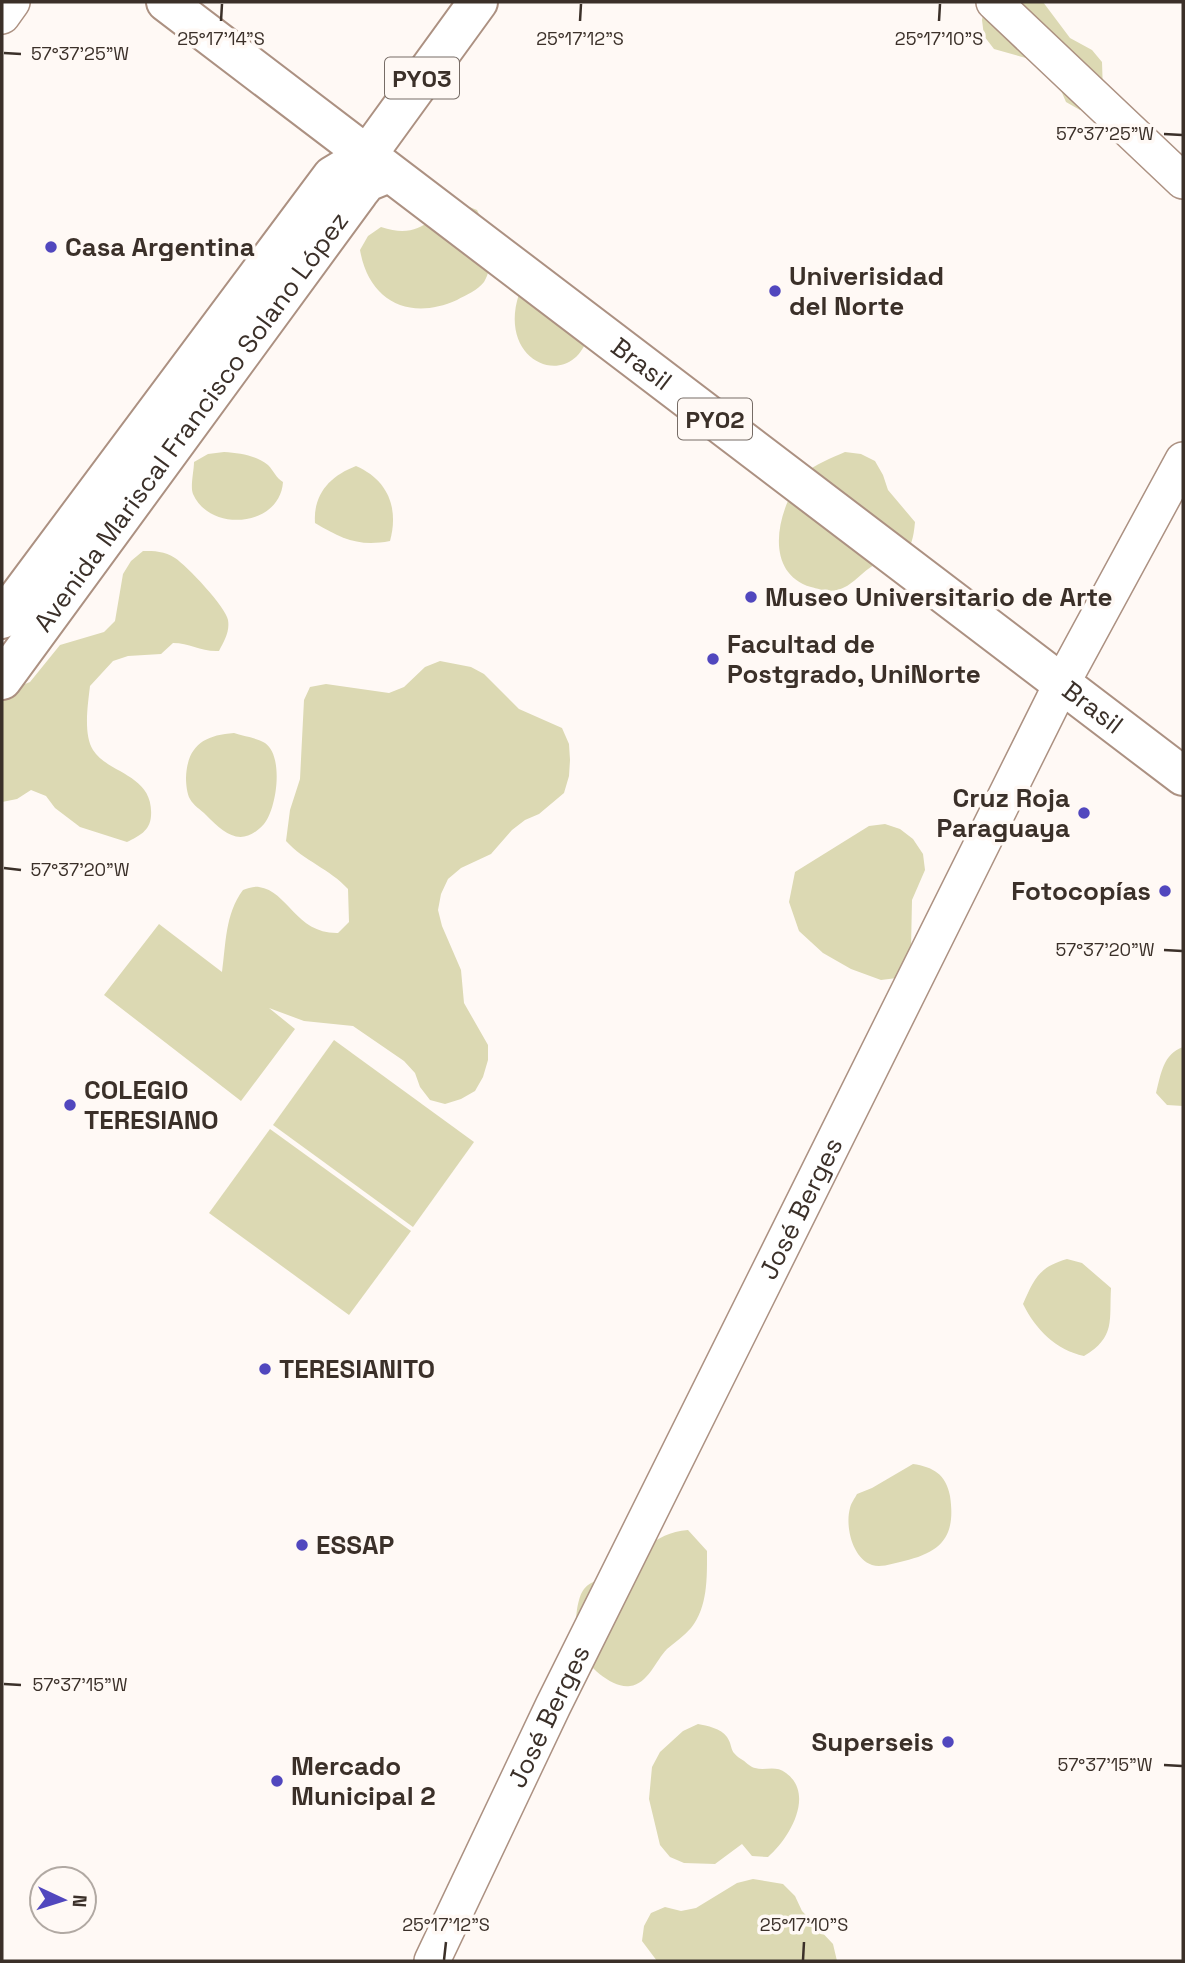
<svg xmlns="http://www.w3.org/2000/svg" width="1185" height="1963" font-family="'Space Grotesk',sans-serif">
  <rect width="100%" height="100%" fill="#fff9f5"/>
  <!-- green -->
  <g fill="#dcd9b3">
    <path d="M 985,2 L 1043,2 L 1070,38 L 1092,50 L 1102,62 L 1103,93 L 1094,106 L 1080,110 L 1066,102 L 1053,72 L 1040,62 L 994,49 L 984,36 L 982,20 Z"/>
    <path d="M 462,204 L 477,210 C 481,219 489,230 490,240 C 492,252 491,271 484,282 C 478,290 466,295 457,300 C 410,321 369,302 360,250 L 368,236 L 381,227 C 422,241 428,215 462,204 Z"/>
    <path d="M 563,284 L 578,291 L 589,303 C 589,313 591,327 588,336 C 572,392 496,364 519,294 Z"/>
    <path d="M 224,452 C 240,453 255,455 268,465 C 274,471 276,478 283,482 C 280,527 210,533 193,494 C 190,486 194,471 194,462 L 208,454 Z"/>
    <path d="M 845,452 L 861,454 L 875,461 L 883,475 L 888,490 L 915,522 C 912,557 904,552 876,564 C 862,571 852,587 837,590 C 829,592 818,589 811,587 C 761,572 778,505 804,475 C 814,464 832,458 845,452 Z"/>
    <path d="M 356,466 C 388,480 399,508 390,541 C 359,547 342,539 315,523 C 313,494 330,476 356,466 Z"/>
    <path d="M 143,551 C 154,551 165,551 175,558 C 187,566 226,607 228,620 C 230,632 224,641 219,651 C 201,652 190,643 173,643 L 161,654 L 128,656 L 113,661 L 90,686 C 88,704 83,734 93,750 C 108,774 154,774 151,816 C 150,831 139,836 127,842 L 80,827 L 55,808 L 46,796 L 31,790 L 17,799 L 2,802 L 2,693 L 30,682 L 60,645 L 104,632 L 115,621 L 123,574 L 131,561 Z"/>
    <path d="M 440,661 L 471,667 L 484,674 L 519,709 L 562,728 L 569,744 L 570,760 L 569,776 L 564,793 L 539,814 L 525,820 L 512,830 L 491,854 L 461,868 L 448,879 L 441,894 L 438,910 L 442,926 L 461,970 L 464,1003 L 488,1045 L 488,1060 L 483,1077 L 475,1091 L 461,1099 L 445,1104 L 430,1100 L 420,1087 L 415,1073 L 404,1061 L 353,1026 L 304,1021 L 269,1008 L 295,1029 L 241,1101 L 104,995 L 159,924 L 222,972 C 226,944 225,914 243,890 C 247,889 254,886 259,887 C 288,891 296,934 338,933 L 349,922 L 348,889 C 330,869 304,861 286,841 L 290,810 L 300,779 L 304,700 L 310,687 L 326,684 L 389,693 L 404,687 L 425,667 Z"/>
    <path d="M 234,733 C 243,736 257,738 265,743 C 284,756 277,808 264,824 C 241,849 224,833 206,815 C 201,810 193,805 190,799 C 187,794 186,784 186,778 C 187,746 204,735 234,733 Z"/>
    <path d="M 885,824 L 900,829 L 913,839 L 923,854 L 925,870 L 912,900 L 911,949 L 897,978 L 881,980 L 851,969 L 823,953 L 799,931 L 789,902 L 795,872 L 869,826 Z"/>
    <path d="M 334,1040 L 474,1142 L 413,1227 L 273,1125 Z"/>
    <path d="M 1183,1047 L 1183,1106 L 1167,1105 L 1156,1093 C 1161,1074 1163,1054 1183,1047 Z"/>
    <path d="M 270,1129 L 411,1231 L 349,1315 L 209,1213 Z"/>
    <path d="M 1067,1259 L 1082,1263 L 1111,1288 C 1109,1320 1116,1337 1084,1356 C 1056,1350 1036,1330 1023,1304 C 1034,1279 1039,1267 1067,1259 Z"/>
    <path d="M 913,1464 C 933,1467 946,1474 950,1496 C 956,1536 942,1552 904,1561 C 894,1563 882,1568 872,1565 C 852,1558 845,1526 850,1508 C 851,1503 855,1498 857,1494 L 872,1488 Z"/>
    <path d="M 688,1530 L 707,1551 C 707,1577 708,1607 691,1628 C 684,1636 675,1642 667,1649 C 656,1660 648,1684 630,1686 C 613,1689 587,1666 580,1651 C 573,1639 575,1600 584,1589 C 592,1579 602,1581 611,1575 C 639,1557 652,1533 688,1530 Z"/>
    <path d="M 698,1724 C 707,1726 721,1728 727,1737 C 734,1748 728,1750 741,1759 C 745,1761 750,1767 755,1768 C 765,1771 776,1765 786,1773 C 816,1795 788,1840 768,1857 L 752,1856 L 742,1844 L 715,1864 L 684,1863 L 670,1857 L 660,1845 L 649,1799 L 652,1767 L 660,1752 L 683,1731 Z"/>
    <path d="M 753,1879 L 783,1884 L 795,1896 L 802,1911 L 833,1944 L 837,1961 L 657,1961 L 642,1941 L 644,1926 L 651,1913 L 665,1907 L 681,1911 L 696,1908 L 737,1883 Z"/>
  </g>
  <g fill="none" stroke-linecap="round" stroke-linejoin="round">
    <!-- minor casing -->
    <g stroke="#ac9182" stroke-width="38">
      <g id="minor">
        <path d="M 994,2 L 1183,181"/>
        <path d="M 2,16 L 12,2"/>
        <path id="s1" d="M 432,1961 L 553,1706 L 1062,683 L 1183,460"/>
      </g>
    </g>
    <!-- primary casing -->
    <g stroke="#ac9182" stroke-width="42">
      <path id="primary" d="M 166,2 L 367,155"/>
    </g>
    <!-- trunk casing -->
    <g stroke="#ac9182" stroke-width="42">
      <g id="trunk">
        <path id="s2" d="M 367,155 L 1183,776"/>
        <path d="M 2,619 L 332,176 L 367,155 L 478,2"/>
        <path id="s3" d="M 2,680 L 359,192 L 367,182 L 389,173"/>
      </g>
    </g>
    <!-- minor -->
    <use href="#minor" stroke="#fff" stroke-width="35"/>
    <!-- primary -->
    <use href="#primary" stroke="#fff" stroke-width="38"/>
    <!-- trunk -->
    <use href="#trunk" stroke="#fff" stroke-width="38"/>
  </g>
  <!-- ticks -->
  <path fill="none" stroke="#3b3029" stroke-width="2.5" d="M 221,21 L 222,4M 580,21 L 581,4M 939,21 L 940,4M 4,53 L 21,54M 1164,134 L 1182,135M 4,868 L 21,870M 1164,950 L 1182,951M 4,1684 L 21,1685M 1164,1765 L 1182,1766M 444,1960 L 446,1942M 803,1960 L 804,1942"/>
  <!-- markers -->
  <g fill="#5147be" stroke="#fff9f5" stroke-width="2.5">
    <circle cx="51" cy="247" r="7"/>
    <circle cx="775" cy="291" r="7"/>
    <circle cx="751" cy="597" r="7"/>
    <circle cx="713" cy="659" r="7"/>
    <circle cx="1084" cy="813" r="7"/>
    <circle cx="1165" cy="891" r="7"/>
    <circle cx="70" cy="1105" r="7"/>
    <circle cx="265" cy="1369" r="7"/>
    <circle cx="302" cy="1545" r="7"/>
    <circle cx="948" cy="1742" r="7"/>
    <circle cx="277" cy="1781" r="7"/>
  </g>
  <g text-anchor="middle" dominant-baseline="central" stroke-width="7" stroke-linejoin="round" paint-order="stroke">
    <!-- shield labels -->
    <g fill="#fff9f5" stroke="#766c66" stroke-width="2">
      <rect x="385" y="57.5" width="74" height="41" rx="5"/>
      <rect x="678" y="398.5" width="74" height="41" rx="5"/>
    </g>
    <g font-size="24" font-weight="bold" fill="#3b3029">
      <text x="422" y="78">PY03</text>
      <text x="715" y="419">PY02</text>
    </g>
    <!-- poi labels -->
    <g font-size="26" font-weight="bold" fill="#3b3029" stroke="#fff9f5" text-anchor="start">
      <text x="65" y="247">Casa Argentina</text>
      <text x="789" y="276">Univerisidad<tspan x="789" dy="30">del Norte</tspan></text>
      <text x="765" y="597">Museo Universitario de Arte</text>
      <text x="727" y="644">Facultad de<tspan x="727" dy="30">Postgrado, UniNorte</tspan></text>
      <text x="1070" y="798" text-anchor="end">Cruz Roja<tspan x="1070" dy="30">Paraguaya</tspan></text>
      <text x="1151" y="891" text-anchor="end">Fotocopías</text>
      <text x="84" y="1090">COLEGIO<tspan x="84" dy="30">TERESIANO</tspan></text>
      <text x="279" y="1369">TERESIANITO</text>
      <text x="316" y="1545">ESSAP</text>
      <text x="934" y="1742" text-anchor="end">Superseis</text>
      <text x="291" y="1766">Mercado<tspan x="291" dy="30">Municipal 2</tspan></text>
    </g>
    <!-- street labels -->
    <g font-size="26" fill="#3b3029" stroke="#fff9f5">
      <text stroke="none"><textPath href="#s2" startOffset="345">Brasil</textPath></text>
      <text stroke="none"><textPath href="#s3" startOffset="320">Avenida Mariscal Francisco Solano López</textPath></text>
      <text stroke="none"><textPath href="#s2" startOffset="912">Brasil</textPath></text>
      <text stroke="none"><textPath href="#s1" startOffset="838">José Berges</textPath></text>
      <text stroke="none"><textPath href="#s1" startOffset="271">José Berges</textPath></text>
    </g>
  </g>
  <g font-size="18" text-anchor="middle" fill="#3b3029" stroke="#fff9f5" stroke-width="7" stroke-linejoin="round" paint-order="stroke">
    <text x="221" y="45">25°17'14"S</text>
    <text x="580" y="45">25°17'12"S</text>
    <text x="939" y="45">25°17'10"S</text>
    <text x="80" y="60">57°37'25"W</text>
    <text x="1105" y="140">57°37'25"W</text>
    <text x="80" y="876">57°37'20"W</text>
    <text x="1105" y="956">57°37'20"W</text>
    <text x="80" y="1691">57°37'15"W</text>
    <text x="1105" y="1771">57°37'15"W</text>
    <text x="446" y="1931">25°17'12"S</text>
    <text x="804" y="1931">25°17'10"S</text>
  </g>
  <!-- border -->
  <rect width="1185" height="1963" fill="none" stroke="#3b3029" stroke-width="7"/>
  <!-- north arrow -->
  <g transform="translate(63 1900) rotate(94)"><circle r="33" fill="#fff9f5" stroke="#b1a9a3" stroke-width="2"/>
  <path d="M0-5L12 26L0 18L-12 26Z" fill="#5147be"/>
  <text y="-10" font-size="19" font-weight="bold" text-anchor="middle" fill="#3b3029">N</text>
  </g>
</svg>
